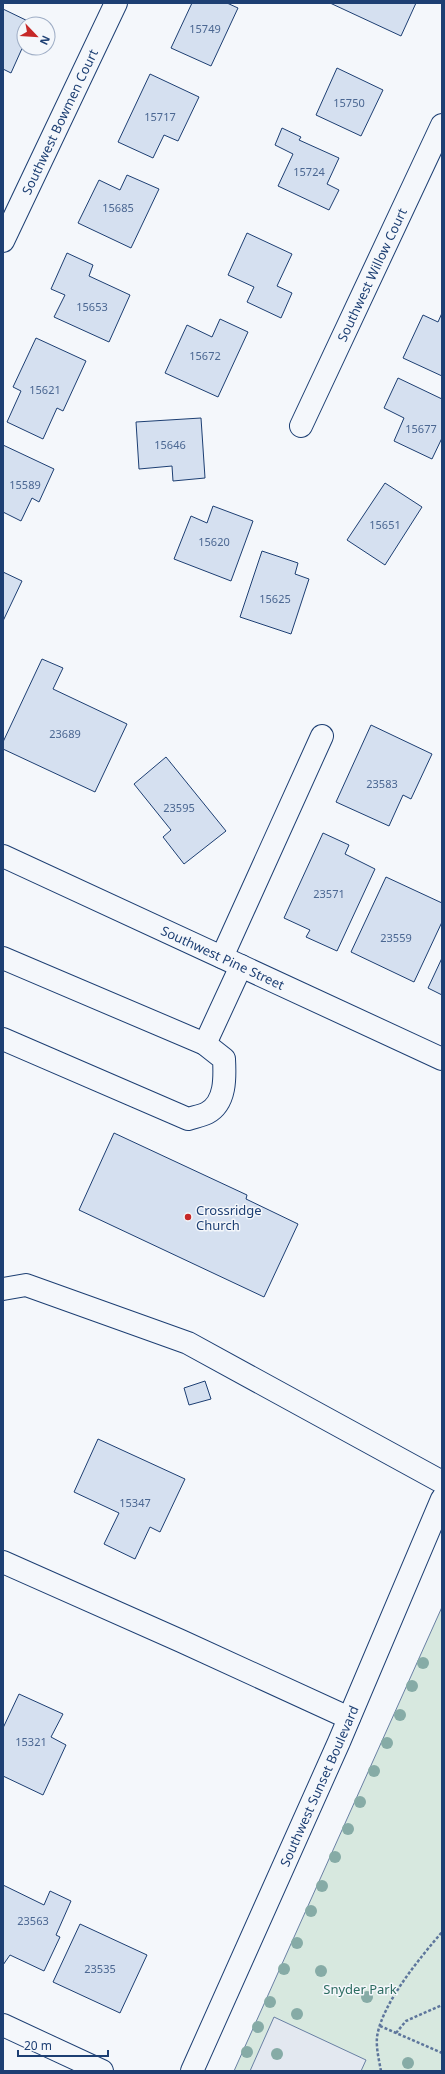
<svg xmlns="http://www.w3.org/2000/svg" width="445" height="2074" font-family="'Noto Sans',sans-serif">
  <rect width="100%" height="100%" fill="#f4f7fb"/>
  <!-- green -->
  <path fill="#d7e8df" stroke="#687fa3" d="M 442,1607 L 442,2071 L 234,2071 Z"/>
  <!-- parking -->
  <path fill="#e3e8f0" stroke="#687fa3" d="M 274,2017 L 366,2060 L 361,2071 L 250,2071 Z"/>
  <!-- building -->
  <g fill="#d5e0f0" stroke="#1d3f73">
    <path d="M 192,3 L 227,3 L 238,8 L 211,66 L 171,48 Z"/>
    <path d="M 330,3 L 416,3 L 401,36 Z"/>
    <path d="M 3,9 L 34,24 L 24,24 L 24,44 L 11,73 L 3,69 Z"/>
    <path d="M 337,68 L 383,90 L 361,136 L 316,115 Z"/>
    <path d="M 150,74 L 199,97 L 178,141 L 164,135 L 153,158 L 118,142 Z"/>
    <path d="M 282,128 L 301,137 L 299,140 L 339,158 L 327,184 L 339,190 L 329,210 L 278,186 L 293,154 L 275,145 Z"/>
    <path d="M 127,175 L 159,189 L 131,248 L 78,223 L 99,180 L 120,190 Z"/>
    <path d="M 247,233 L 292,254 L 277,286 L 292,293 L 281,318 L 247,302 L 254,287 L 228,275 Z"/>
    <path d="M 67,253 L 93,265 L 89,276 L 130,295 L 109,342 L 54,317 L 65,295 L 51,289 Z"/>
    <path d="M 442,313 L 442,376 L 403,358 L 423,315 L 438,322 Z"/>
    <path d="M 220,319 L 248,332 L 218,397 L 165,373 L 187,325 L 212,337 Z"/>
    <path d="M 36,338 L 86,361 L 63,411 L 57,408 L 43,439 L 7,422 L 21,391 L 13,387 Z"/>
    <path d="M 398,378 L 442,399 L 442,438 L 432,459 L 394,441 L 404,418 L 384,408 Z"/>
    <path d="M 201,418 L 205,478 L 173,481 L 172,466 L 139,469 L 136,422 Z"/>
    <path d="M 3,445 L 54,469 L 39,502 L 32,498 L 21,521 L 3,512 Z"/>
    <path d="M 385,483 L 422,507 L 385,565 L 347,540 Z"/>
    <path d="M 213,506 L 253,521 L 231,581 L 174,559 L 191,516 L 207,523 Z"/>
    <path d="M 262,551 L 298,563 L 295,574 L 309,579 L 291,634 L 240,617 Z"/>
    <path d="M 3,572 L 22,581 L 3,621 Z"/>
    <path d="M 42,659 L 63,668 L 53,689 L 127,724 L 95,792 L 3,749 L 3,742 Z"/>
    <path d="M 371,725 L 432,754 L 411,799 L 403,795 L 389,826 L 336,802 Z"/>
    <path d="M 166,757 L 226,831 L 184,864 L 163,837 L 171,830 L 134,784 Z"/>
    <path d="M 323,833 L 349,845 L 345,854 L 375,869 L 337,951 L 306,937 L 310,930 L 284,918 Z"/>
    <path d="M 386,877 L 442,903 L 442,922 L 414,982 L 351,952 Z"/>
    <path d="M 442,958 L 442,995 L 428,988 Z"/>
    <path d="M 114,1133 L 247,1195 L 246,1199 L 298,1224 L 264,1297 L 79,1210 Z"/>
    <path d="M 205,1381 L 211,1399 L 189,1405 L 184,1388 Z"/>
    <path d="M 98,1439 L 185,1479 L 160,1532 L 150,1527 L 135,1559 L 104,1544 L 119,1513 L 74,1492 Z"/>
    <path d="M 19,1694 L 63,1714 L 51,1737 L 66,1745 L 43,1795 L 3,1776 L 3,1728 Z"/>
    <path d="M 3,1885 L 44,1905 L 50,1891 L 71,1901 L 56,1935 L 60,1937 L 44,1971 L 10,1955 L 3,1965 Z"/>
    <path d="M 80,1924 L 147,1955 L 120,2013 L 53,1982 Z"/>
  </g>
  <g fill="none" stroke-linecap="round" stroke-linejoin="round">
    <!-- minor casing -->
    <g stroke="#1d3f73" stroke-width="24">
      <g id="minor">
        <path id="s1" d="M 3,241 L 116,3"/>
        <path id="s2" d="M 301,426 L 442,125"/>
        <path id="s3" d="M 3,856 L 442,1059"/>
        <path d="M 222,957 L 322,736"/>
        <path d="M 3,958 L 205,1044 L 224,1059 C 225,1077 226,1103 207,1113 C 201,1116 194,1117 188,1119 L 3,1039"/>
        <path d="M 205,1044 L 241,966"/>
        <path d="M 3,1289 L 26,1285 L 188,1343 L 442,1482"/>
        <path d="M 3,1562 L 181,1641 L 349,1718"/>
        <path d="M 3,2025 L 102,2071"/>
      </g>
    </g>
    <!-- major casing -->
    <g stroke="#1d3f73" stroke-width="24">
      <g id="major">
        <path id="s4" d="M 192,2071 L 339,1742 L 442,1499"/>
      </g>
    </g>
    <!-- path -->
    <g stroke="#5e769c" stroke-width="2.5" stroke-dasharray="3 2" stroke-linecap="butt">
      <path d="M 380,2026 L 442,2053"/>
      <path d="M 396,2033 L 406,2021 L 442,2005"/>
      <path d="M 381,2071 C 379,2060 376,2048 377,2037 C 382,2003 420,1958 442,1932"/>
    </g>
    <!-- minor -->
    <use href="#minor" stroke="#f4f7fb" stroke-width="22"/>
    <!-- major -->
    <use href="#major" stroke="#f4f7fb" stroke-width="22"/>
  </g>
  <!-- trees -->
  <g fill="#86aba6">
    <circle cx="423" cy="1663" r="6"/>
    <circle cx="412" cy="1686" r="6"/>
    <circle cx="400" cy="1715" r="6"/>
    <circle cx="387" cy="1743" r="6"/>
    <circle cx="374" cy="1771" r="6"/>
    <circle cx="360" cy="1802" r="6"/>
    <circle cx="348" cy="1829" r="6"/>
    <circle cx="335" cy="1857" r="6"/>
    <circle cx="322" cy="1886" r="6"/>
    <circle cx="311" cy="1911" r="6"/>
    <circle cx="297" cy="1943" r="6"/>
    <circle cx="284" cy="1969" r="6"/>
    <circle cx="321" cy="1971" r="6"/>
    <circle cx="367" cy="1997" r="6"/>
    <circle cx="270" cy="2002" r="6"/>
    <circle cx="297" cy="2014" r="6"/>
    <circle cx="258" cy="2027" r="6"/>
    <circle cx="247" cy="2052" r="6"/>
    <circle cx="277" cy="2054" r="6"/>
    <circle cx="408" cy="2063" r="6"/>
  </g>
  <!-- markers -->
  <circle fill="#c62828" stroke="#f4f7fb" stroke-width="1.5" cx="188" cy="1217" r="4"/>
  <g text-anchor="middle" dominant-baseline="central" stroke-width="3" stroke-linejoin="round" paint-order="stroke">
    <!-- number labels -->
    <g font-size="11" fill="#4b6792">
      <text x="205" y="28">15749</text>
      <text x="349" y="102">15750</text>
      <text x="160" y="116">15717</text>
      <text x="309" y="171">15724</text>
      <text x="118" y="207">15685</text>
      <text x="92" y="306">15653</text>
      <text x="205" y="355">15672</text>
      <text x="45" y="389">15621</text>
      <text x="421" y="428">15677</text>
      <text x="170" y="444">15646</text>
      <text x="25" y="484">15589</text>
      <text x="385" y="524">15651</text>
      <text x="214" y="541">15620</text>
      <text x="275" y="598">15625</text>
      <text x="65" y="733">23689</text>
      <text x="382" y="783">23583</text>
      <text x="179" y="807">23595</text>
      <text x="329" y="893">23571</text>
      <text x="396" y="937">23559</text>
      <text x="135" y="1502">15347</text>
      <text x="31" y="1741">15321</text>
      <text x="33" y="1920">23563</text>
      <text x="100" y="1968">23535</text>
    </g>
    <!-- street labels -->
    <g font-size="13" fill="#1d3f73" stroke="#f4f7fb">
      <text stroke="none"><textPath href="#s1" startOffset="132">Southwest Bowmen Court</textPath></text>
      <text stroke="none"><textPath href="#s2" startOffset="167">Southwest Willow Court</textPath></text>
      <text stroke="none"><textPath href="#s3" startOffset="242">Southwest Pine Street</textPath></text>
      <text stroke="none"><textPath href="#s4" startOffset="312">Southwest Sunset Boulevard</textPath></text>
    </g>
    <!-- poi labels -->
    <g font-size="13" fill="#1d3f73" stroke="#f4f7fb" text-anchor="start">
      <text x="196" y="1210">Crossridge<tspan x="196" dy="15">Church</tspan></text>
    </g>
    <!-- park labels -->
    <g font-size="13" fill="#2c6c60" stroke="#f4f7fb">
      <text x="360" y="1989">Snyder Park</text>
    </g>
  </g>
  <!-- border -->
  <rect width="445" height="2074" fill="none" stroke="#1d3f73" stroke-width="8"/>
  <!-- north arrow -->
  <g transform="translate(36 36) rotate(115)"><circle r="19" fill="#f4f7fb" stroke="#9eadc5"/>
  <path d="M0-3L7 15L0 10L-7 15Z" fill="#c62828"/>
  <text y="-6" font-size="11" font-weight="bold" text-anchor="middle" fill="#1d3f73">N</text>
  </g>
  <!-- scale -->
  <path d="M18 2050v6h90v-6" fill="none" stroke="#1d3f73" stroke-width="2"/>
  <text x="24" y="2050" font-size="12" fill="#1d3f73" stroke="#f4f7fb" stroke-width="3" paint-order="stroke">20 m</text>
</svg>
